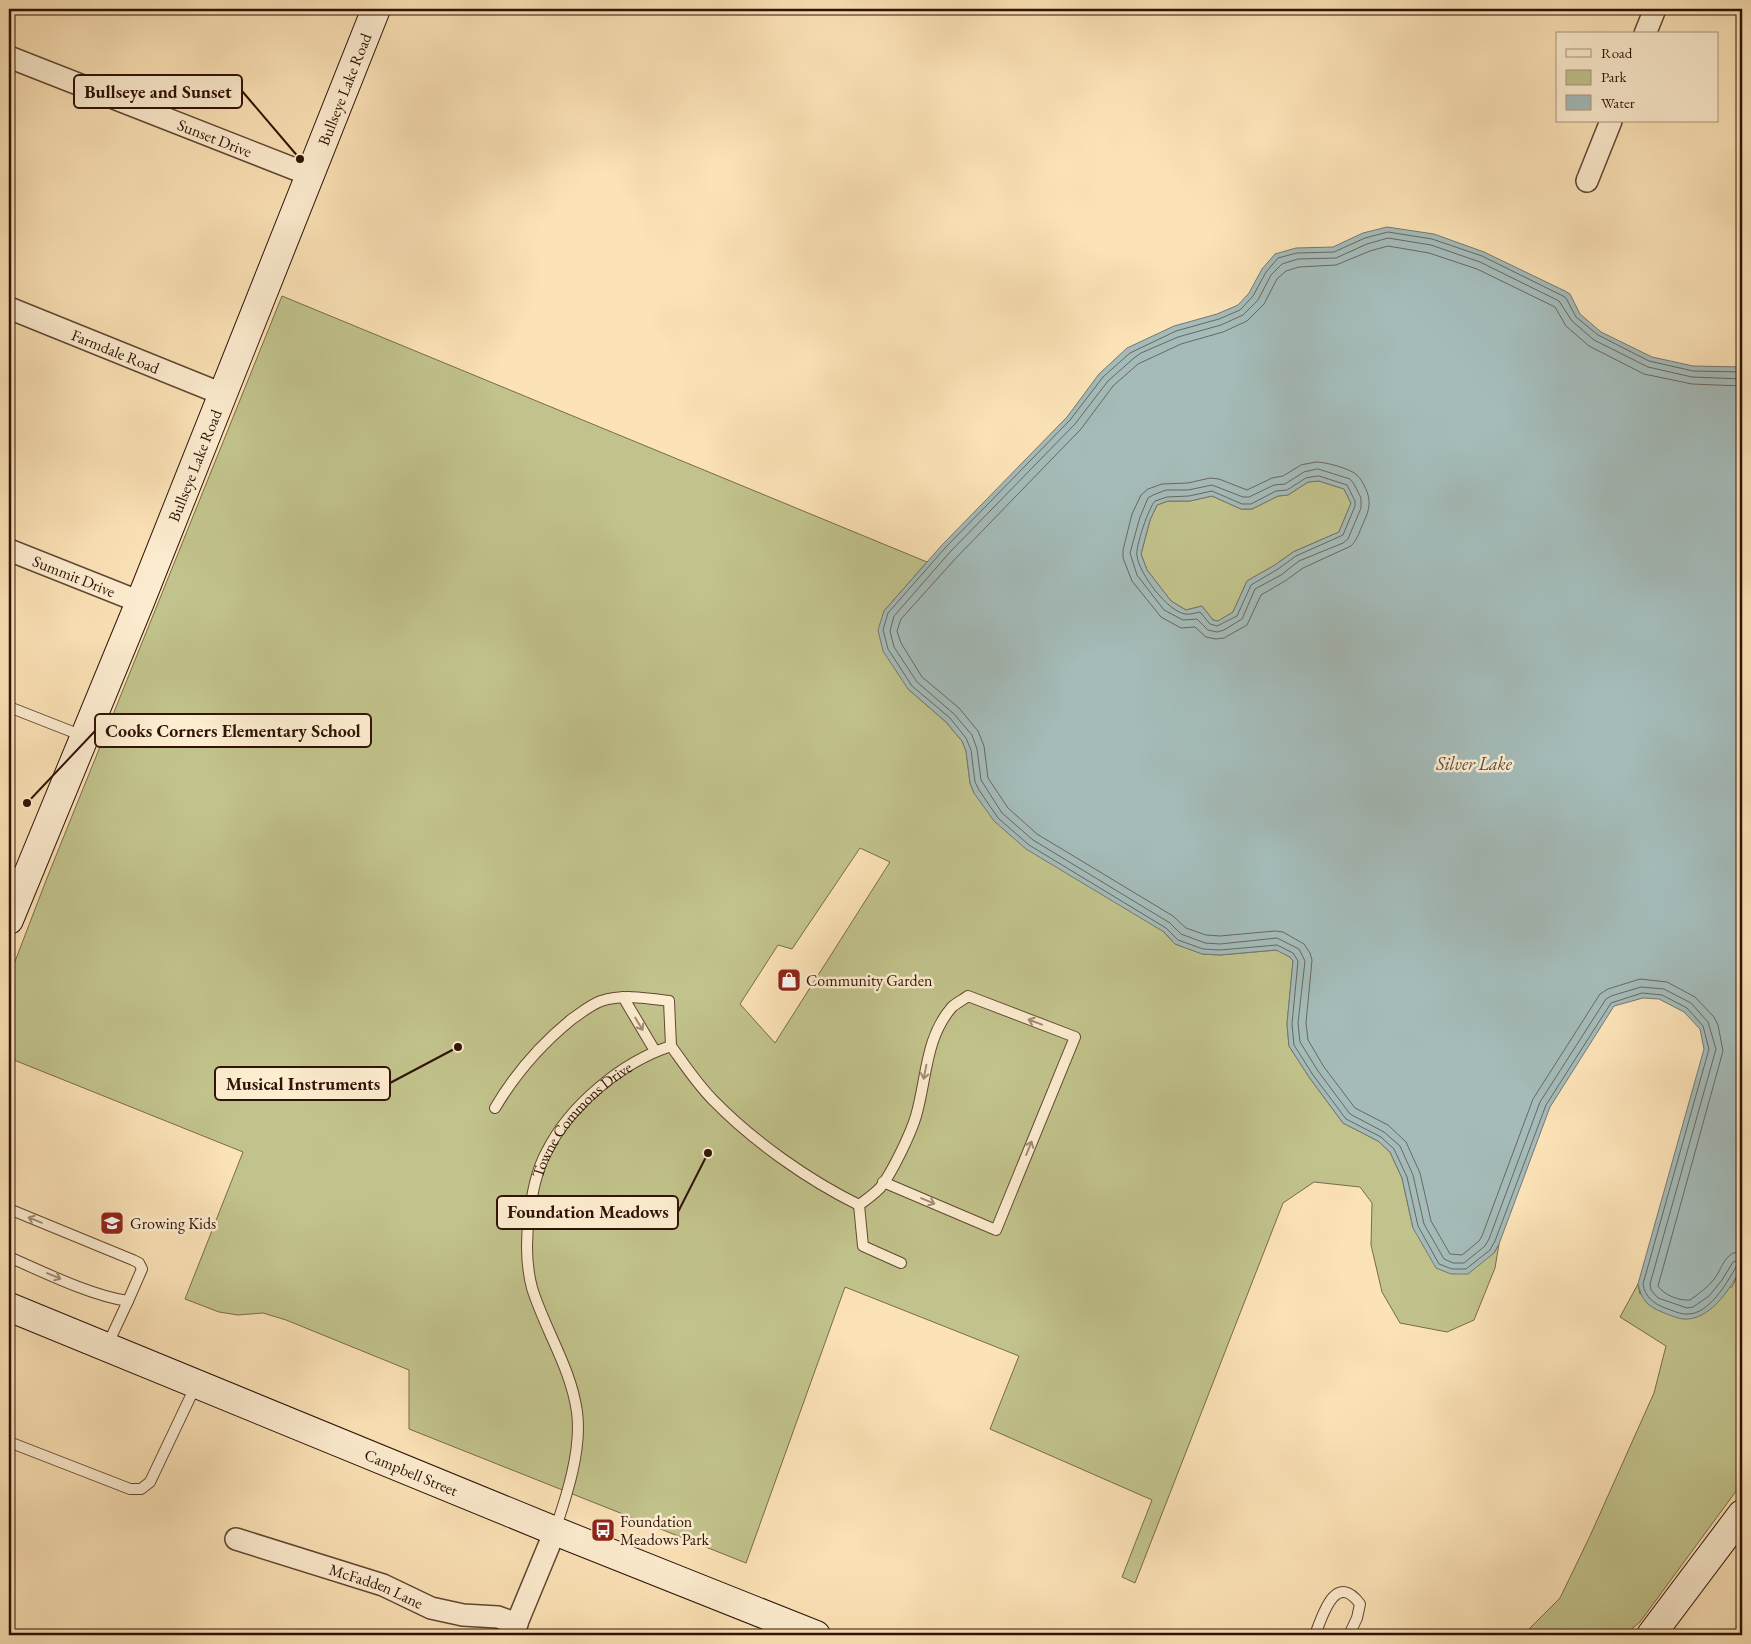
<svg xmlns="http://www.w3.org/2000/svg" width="1751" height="1644" font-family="'EB Garamond',serif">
  <rect width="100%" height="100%" fill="#fce3b7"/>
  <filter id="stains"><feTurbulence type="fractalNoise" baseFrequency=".004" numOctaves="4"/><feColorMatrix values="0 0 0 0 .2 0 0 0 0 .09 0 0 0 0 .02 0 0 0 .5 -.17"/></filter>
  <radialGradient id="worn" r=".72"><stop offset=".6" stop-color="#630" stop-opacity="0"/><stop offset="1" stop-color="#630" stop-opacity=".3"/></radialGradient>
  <!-- green -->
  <g fill="#c2c38c" stroke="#786b49" fill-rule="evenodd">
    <path d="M 282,296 L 927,562 L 884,611 L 908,689 L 946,722 L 962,741 L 966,751 L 970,783 L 974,793 L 1164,932 L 1175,944 L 1203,954 L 1220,955 L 1277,950 L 1290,957 L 1293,961 L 1287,1024 L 1289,1046 L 1309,1077 L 1343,1123 L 1378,1141 L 1390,1152 L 1402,1178 L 1413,1228 L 1494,1253 L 1499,1244 L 1495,1268 L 1474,1320 L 1447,1332 L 1400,1323 L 1382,1292 L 1371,1245 L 1372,1203 L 1360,1187 L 1314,1182 L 1283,1203 L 1135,1583 L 1122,1577 L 1152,1500 L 990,1429 L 1019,1356 L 845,1287 L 746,1563 L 409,1429 L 409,1370 L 286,1320 L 263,1313 L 238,1315 L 219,1312 L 185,1299 L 243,1152 L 9,1058 L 9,977 L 47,878 ZM 860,848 L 890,862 L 775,1043 L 740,1004 L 778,945 L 792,949 Z"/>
    <path d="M 1319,481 L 1344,489 L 1351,503 L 1339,532 L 1293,552 L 1275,565 L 1247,581 L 1233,612 L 1218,621 L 1213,620 L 1202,606 L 1186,610 L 1171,601 L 1147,570 L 1141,554 L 1150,520 L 1157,505 L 1168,501 L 1190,501 L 1212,496 L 1241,509 L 1252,509 L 1278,496 L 1288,495 L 1308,482 Z"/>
    <path d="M 1742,1266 L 1742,1483 L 1640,1622 L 1624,1635 L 1523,1635 L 1560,1598 L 1590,1536 L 1654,1393 L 1666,1346 L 1620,1317 L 1638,1284 L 1640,1294 L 1732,1287 Z"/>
  </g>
  <!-- water -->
  <path fill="#a4bbb9" stroke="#757871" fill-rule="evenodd" d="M 1387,227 L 1434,234 L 1484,252 L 1565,291 L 1570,294 L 1580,314 L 1601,332 L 1652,357 L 1693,366 L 1742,367 L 1742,1266 C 1732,1286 1713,1317 1688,1319 C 1680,1320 1670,1315 1662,1312 C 1647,1306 1642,1300 1638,1284 L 1704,1049 L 1700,1029 L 1684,1012 L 1659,999 L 1643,998 L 1614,1006 L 1550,1107 L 1499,1244 L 1494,1253 L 1468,1274 L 1451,1274 L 1436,1268 L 1413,1228 L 1402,1178 L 1390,1152 L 1378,1141 L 1343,1123 L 1309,1077 L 1289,1046 L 1287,1024 L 1293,961 L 1290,957 L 1276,950 L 1220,955 L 1202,954 L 1175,944 L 1164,932 L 1026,849 L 994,821 L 974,793 L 970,783 L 966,751 L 962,741 L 946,722 L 908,689 L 883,651 L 878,630 L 884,611 L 942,545 L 1067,417 L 1099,374 L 1127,348 L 1174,326 L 1217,314 L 1238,305 L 1249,293 L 1262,269 L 1275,254 L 1296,248 L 1333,247 L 1363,233 ZM 1319,481 L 1344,489 L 1351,503 L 1339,532 L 1293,552 L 1275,565 L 1247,581 L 1233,612 L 1218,621 L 1213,620 L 1202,606 L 1186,610 L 1171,601 L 1147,570 L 1141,554 L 1150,520 L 1157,505 L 1168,501 L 1190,501 L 1212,496 L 1241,509 L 1252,509 L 1278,496 L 1288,495 L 1308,482 Z"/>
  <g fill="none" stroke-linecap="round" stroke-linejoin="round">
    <!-- shore -->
    <g stroke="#6a6760" stroke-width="1">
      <path d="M 1742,372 L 1693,371 L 1649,361 L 1598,335 L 1576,317 L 1566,298 L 1563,296 L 1482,256 L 1432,239 L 1388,232 L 1365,238 L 1334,252 L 1297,253 L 1278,258 L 1266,272 L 1253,296 L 1240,310 L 1219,319 L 1176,331 L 1130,353 L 1103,377 L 1070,420 L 945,548 L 888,613 L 883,630 L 888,649 L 912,686 L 950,718 L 966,738 L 971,750 L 975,782 L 979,790 L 998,818 L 1029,845 L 1166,928 L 1178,940 L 1203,949 L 1220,950 L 1277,945 L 1293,953 L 1298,961 L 1292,1024 L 1294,1045 L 1313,1075 L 1346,1119 L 1381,1137 L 1394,1149 L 1407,1177 L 1418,1226 L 1439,1264 L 1452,1269 L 1466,1269 L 1490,1250 L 1495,1241 L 1546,1105 L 1611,1003 L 1642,993 L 1662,995 L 1687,1008 L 1703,1026 L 1709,1049 L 1643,1284 C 1645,1297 1653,1303 1665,1308 C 1672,1310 1681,1315 1688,1314 C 1709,1314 1727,1283 1736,1267 L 1742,1265"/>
      <path d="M 1742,379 L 1692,377 L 1648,367 L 1594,340 L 1572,321 L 1559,301 L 1480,262 L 1431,245 L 1388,238 L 1367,244 L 1336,258 L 1298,259 L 1282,264 L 1271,275 L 1258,300 L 1243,315 L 1221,325 L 1178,337 L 1141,353 L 1134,358 L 1108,381 L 1075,424 L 950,552 L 894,616 L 890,631 L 894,647 L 917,682 L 954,714 L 972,735 L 977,749 L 981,780 L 1002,813 L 1033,840 L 1170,923 L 1181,934 L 1205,943 L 1220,944 L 1277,938 L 1299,949 L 1305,961 L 1298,1023 L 1300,1042 L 1318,1071 L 1350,1114 L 1384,1132 L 1400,1146 L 1413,1175 L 1424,1224 L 1444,1259 L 1453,1263 L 1464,1263 L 1485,1246 L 1489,1239 L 1540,1102 L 1606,999 L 1611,996 L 1641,987 L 1664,989 L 1691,1003 L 1708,1022 L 1716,1049 L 1650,1284 L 1651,1290 L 1658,1298 L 1687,1308 L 1693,1307 L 1709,1296 L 1722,1280 L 1733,1262 L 1742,1259"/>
      <path d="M 1742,386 L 1692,384 L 1644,374 L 1589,346 L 1566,326 L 1555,307 L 1477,269 L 1429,253 L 1388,246 L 1370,251 L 1336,265 L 1299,267 L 1286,271 L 1277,279 L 1264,304 L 1247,321 L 1223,332 L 1181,344 L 1138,364 L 1113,386 L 1081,429 L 956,558 L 901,619 L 897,631 L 901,643 L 922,677 L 959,708 L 978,731 L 984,746 L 988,778 L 1008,808 L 1037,834 L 1173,916 L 1186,928 L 1206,935 L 1220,936 L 1275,931 L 1283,932 L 1304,944 L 1310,953 L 1312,960 L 1306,1023 L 1308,1040 L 1324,1067 L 1355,1108 L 1388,1125 L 1406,1142 L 1420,1173 L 1431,1221 L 1450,1254 L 1462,1255 L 1479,1241 L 1482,1236 L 1533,1099 L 1600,994 L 1608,989 L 1640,979 L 1667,982 L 1695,997 L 1714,1017 L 1718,1025 L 1723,1051 L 1658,1286 C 1664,1295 1679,1301 1690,1300 C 1700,1293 1708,1287 1715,1278 C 1723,1266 1725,1252 1742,1251"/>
      <path d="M 1317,462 C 1326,462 1351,469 1357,475 C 1363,481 1370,495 1369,504 C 1369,511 1365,519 1362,526 C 1359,533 1357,540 1351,546 L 1303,568 L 1285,581 L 1261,595 L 1247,625 L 1224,638 L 1216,639 L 1206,637 L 1195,627 L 1181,628 L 1161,617 L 1132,581 L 1123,558 L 1123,550 L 1132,514 L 1141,495 L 1148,489 L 1162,484 L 1188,483 L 1210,478 L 1219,479 L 1247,490 L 1272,478 L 1283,476 L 1301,465 Z"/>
      <path d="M 1318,469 L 1350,479 L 1354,484 L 1361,498 L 1361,508 L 1348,539 L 1343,543 L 1299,561 L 1281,575 L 1255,589 L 1242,619 L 1224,630 L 1217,632 L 1208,630 L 1197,619 L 1183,620 L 1164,610 L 1137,575 L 1130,553 L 1140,517 L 1148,498 L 1153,495 L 1166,490 L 1188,490 L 1212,485 L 1243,497 L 1249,497 L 1274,485 L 1285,484 L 1304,472 Z"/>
      <path d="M 1319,476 L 1347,485 L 1355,501 L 1355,506 L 1343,535 L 1296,556 L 1278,569 L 1251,585 L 1237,616 L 1217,626 L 1210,624 L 1200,612 C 1195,613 1189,615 1185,614 C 1167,611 1139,573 1137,556 C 1135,547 1149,507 1155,501 L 1167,497 L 1189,496 L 1212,491 L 1242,504 L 1251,504 L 1276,491 L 1287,490 L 1306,478 Z"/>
    </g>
    <!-- lane casing -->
    <g stroke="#624732" stroke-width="12">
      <g id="lane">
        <path d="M 9,707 L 83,736"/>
        <path d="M 623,997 L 655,1051"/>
        <path d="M 495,1108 C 515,1074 541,1044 572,1019 C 581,1013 590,1005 601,1001 C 624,994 646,998 669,1001 L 671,1046"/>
        <path d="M 859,1205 L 863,1246 L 901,1263"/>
        <path d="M 9,1209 L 133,1260 L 139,1263 L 142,1269 L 128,1301 C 92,1296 43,1272 9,1257"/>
        <path d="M 107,1346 L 128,1301"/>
        <path d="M 9,1442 L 130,1489 L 141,1489 L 150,1482 L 196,1385"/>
        <path id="s1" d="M 555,1530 C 567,1495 582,1449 577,1412 C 571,1368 545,1330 532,1288 C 526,1265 526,1240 529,1217 C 532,1194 536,1171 547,1151 C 570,1105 622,1062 671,1046 C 684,1064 697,1084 713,1100 C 753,1141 808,1180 859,1205 C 866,1200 874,1194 880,1188 C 892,1173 911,1133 916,1116 C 927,1078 925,1038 952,1007 C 956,1003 963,1000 968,996 L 1075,1037 L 996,1230 L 883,1182"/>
        <path d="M 1315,1635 C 1322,1617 1335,1570 1360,1604 L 1357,1618 L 1349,1635"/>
      </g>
    </g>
    <!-- street casing -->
    <g stroke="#624732" stroke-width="24">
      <g id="street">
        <path d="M 1645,34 L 1655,9"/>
        <path id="s2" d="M 9,57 L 310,175"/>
        <path d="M 1587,181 L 1611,121"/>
        <path id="s3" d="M 9,308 L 222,394"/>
        <path id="s4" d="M 9,550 L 140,602"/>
        <path id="s5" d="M 236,1539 L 383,1585 L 431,1608 L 463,1615 L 498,1617 L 517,1624"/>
        <path d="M 512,1635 L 555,1531"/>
      </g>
    </g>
    <!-- secondary casing -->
    <g stroke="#2f1306" stroke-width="30">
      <g id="secondary">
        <path id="s6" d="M 9,920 L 140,602 L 376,9"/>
        <path id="s7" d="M 9,1307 L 555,1531 L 816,1635"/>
        <path d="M 1651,1635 L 1742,1514"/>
      </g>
    </g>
    <!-- lane -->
    <use href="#lane" stroke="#fdedd0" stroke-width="10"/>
    <!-- street -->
    <use href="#street" stroke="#fdedd0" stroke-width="21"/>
    <!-- secondary -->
    <use href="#secondary" stroke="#fdedd0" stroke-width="28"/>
  </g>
  <!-- one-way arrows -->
  <defs><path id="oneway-shaft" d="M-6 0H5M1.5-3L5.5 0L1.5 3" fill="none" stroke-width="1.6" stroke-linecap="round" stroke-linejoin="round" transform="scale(1.25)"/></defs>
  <g stroke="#a08b75">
    <use href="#oneway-shaft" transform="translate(1035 1022) rotate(-159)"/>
    <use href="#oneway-shaft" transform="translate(639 1024) rotate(59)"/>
    <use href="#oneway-shaft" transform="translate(925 1072) rotate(101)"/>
    <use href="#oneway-shaft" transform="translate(1029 1148) rotate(-68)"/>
    <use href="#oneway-shaft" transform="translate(928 1201) rotate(23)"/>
    <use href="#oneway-shaft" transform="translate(35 1220) rotate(-158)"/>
    <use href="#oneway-shaft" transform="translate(54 1276) rotate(23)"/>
  </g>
  <!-- icons -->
  <defs>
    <g id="shop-square" transform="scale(1.25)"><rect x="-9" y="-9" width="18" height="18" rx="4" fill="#8f2418" stroke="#fdedd0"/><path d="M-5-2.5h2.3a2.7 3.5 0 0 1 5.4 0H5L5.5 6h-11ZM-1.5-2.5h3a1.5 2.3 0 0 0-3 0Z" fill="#fff"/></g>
    <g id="school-square" transform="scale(1.25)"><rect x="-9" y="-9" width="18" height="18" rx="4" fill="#8f2418" stroke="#fdedd0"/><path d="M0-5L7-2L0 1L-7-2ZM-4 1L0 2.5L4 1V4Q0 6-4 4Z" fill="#fff"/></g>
    <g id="bus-square" transform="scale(1.25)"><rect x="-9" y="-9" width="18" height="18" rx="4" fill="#8f2418" stroke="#fdedd0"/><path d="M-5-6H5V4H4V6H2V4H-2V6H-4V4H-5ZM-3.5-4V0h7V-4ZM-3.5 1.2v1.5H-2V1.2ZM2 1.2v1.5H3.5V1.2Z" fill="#fff"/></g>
  </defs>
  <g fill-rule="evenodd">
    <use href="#shop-square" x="789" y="980"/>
    <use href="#school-square" x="112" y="1223"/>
    <use href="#bus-square" x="603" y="1530"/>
  </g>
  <g text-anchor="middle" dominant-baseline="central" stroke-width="5" stroke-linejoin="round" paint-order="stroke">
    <!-- street labels -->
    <g font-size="16" fill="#2f1306" stroke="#fdedd0">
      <text stroke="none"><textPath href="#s6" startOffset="896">Bullseye Lake Road</textPath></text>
      <text stroke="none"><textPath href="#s2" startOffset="221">Sunset Drive</textPath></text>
      <text stroke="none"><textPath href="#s3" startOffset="115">Farmdale Road</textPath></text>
      <text stroke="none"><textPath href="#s6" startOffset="491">Bullseye Lake Road</textPath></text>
      <text stroke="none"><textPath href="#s4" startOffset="70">Summit Drive</textPath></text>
      <text stroke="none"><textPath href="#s1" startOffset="440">Towne Commons Drive</textPath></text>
      <text stroke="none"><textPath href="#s7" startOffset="435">Campbell Street</textPath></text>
      <text stroke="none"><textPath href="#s5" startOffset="148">McFadden Lane</textPath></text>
    </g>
    <!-- poi labels -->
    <g font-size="16" fill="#2f1306" stroke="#fdedd0" text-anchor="start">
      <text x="806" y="980">Community Garden</text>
      <text x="130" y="1223">Growing Kids</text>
      <text x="620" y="1521">Foundation<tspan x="620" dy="18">Meadows Park</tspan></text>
    </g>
    <!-- water labels -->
    <g font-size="18" font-style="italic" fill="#584e45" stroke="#fdedd0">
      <text x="1474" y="763">Silver Lake</text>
    </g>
  </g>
  <!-- callouts -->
  <path fill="none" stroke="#2f1306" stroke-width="2" d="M300 159L242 91M27 803L95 731M458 1047L390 1083M708 1153L678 1212"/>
  <g fill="#2f1306" stroke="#fdedd0" stroke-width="2">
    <circle cx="300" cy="159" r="5"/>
    <circle cx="27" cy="803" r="5"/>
    <circle cx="458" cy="1047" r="5"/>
    <circle cx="708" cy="1153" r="5"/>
  </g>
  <g fill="#fdedd0" stroke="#2f1306" stroke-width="2">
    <rect x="74" y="75" width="168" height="33" rx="5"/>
    <rect x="95" y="714" width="276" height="33" rx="5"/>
    <rect x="215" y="1067" width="175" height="33" rx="5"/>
    <rect x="497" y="1196" width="181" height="33" rx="5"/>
  </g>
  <g font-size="18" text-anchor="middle" font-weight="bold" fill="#2f1306">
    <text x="158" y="98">Bullseye and Sunset</text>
    <text x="233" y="737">Cooks Corners Elementary School</text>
    <text x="303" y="1090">Musical Instruments</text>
    <text x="588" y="1218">Foundation Meadows</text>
  </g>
  <!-- margin -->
  <rect width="1751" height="1644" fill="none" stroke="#fce3b7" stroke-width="30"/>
  <rect x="10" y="10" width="1731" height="1624" fill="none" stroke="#2f1306" stroke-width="2.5"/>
  <rect x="15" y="15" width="1721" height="1614" fill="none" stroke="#2f1306"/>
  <!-- legend -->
  <rect x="1556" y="32" width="162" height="90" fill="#fdedd0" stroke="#ab967f"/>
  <rect x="1566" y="49" width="25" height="8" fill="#fdedd0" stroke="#ab967f"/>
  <text x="1601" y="58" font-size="15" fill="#2f1306">Road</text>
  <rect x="1566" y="70" width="25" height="15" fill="#c2c38c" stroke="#ab967f"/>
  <text x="1601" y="82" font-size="15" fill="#2f1306">Park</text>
  <rect x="1566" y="95" width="25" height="15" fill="#a4bbb9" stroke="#ab967f"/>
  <text x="1601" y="108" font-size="15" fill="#2f1306">Water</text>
  <rect width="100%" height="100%" filter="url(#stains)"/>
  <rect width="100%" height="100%" fill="url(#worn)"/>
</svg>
